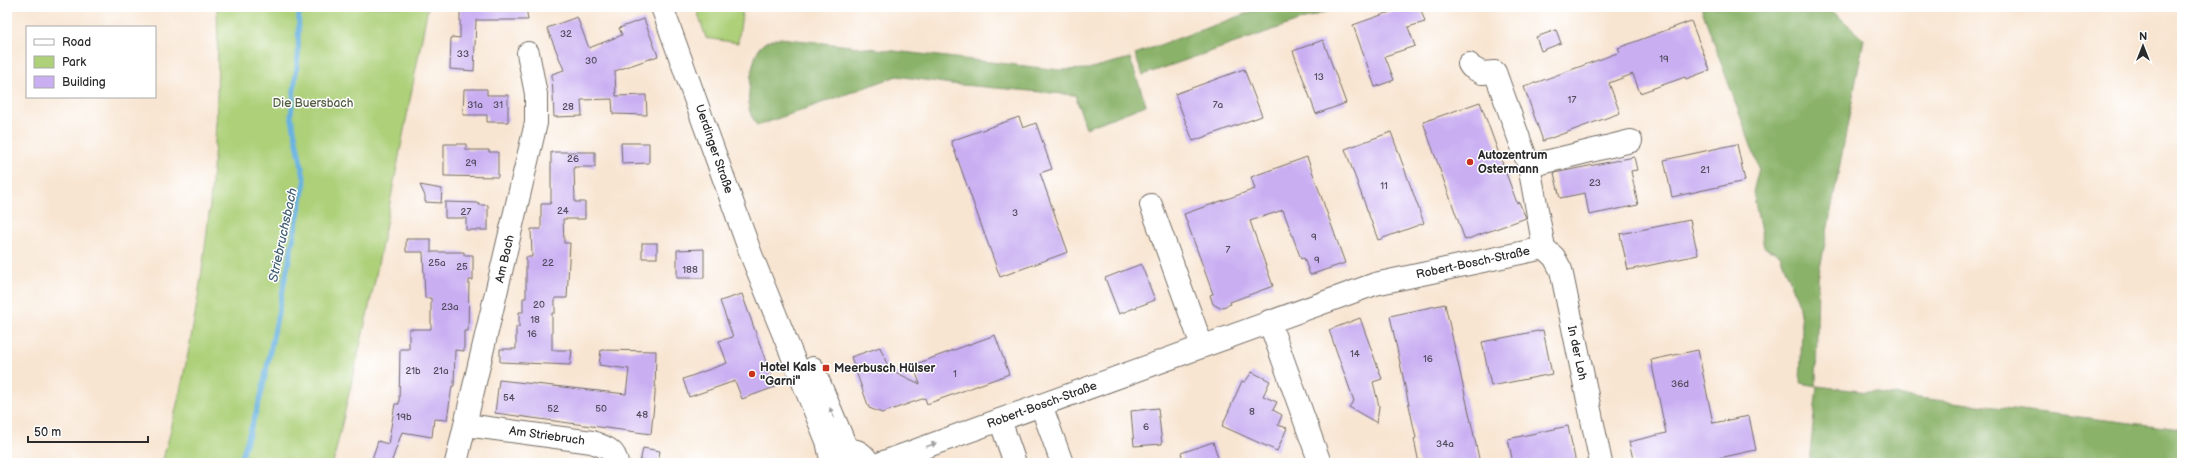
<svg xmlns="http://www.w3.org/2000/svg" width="2189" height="470" font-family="'Balsamiq Sans',sans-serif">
  <rect width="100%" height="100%" fill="#fff"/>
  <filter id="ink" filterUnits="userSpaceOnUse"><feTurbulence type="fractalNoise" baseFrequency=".025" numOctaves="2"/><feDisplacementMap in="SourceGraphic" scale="8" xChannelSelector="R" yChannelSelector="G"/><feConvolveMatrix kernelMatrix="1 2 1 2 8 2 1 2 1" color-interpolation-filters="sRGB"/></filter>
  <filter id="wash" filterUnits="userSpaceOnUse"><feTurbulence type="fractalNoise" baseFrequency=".012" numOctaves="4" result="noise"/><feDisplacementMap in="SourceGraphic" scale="16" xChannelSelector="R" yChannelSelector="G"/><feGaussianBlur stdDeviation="0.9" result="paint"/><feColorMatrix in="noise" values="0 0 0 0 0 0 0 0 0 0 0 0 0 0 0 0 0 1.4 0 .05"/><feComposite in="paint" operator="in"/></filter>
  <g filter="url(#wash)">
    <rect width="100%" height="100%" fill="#f8e5d1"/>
    <!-- green -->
    <g fill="#add079" stroke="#6c7e52">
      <path d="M 217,7 L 428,7 L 374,285 L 333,463 L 162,463 C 202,321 222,154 217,7 Z"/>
      <path d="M 696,7 L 743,7 L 738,43 L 706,38 Z"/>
    </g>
    <!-- forest -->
    <g fill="#8ab269" stroke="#5a6e4a">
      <path d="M 1264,7 L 1339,7 L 1143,75 L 1135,54 Z"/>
      <path d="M 1701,7 L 1828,7 L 1864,39 L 1818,279 L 1816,386 L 1800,383 L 1802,327 L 1798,302 L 1780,255 L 1764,247 L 1753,192 L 1759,168 Z"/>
      <path d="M 780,38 L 1060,70 L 1088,69 L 1130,58 L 1146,105 L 1086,128 L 1075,95 L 951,84 L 897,76 L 757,126 C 755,121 751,116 750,112 C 746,99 752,57 760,47 C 765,41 773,39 780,38 Z"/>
      <path d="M 1817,386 L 2182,429 L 2182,463 L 1809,463 Z"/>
    </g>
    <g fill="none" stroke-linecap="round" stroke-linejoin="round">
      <!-- stream -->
      <path stroke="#69b2e1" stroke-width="5" d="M 240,463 L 261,396 L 305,182 L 291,115 L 298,57 L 299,7"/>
    </g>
    <g id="blocks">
      <!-- building -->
      <g fill="#c9aff2">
        <path d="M 460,7 L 526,7 L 528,20 L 476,20 L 474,71 L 450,69 L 451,37 L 460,38 Z"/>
        <path d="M 1404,7 L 1420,7 L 1425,22 L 1408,27 L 1415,46 L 1385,56 L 1394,80 L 1375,87 L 1353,25 Z"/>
        <path d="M 577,17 L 589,48 L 622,35 L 619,28 L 644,19 L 658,56 L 615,71 L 616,96 L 646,95 L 647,115 L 613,114 L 612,99 L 581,100 L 582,116 L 554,117 L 552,74 L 564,70 L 547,28 Z"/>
        <path d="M 1691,21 L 1710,70 L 1686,79 L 1685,77 L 1640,93 L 1633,74 L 1609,83 L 1620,113 L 1543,141 L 1524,87 L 1620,52 L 1618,48 Z"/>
        <path d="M 1556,30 L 1561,43 L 1541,51 L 1536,37 Z"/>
        <path d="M 1323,40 L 1346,103 L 1316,114 L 1293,51 Z"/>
        <path d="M 1244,69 L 1262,116 L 1193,141 L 1175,94 Z"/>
        <path d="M 464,89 L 487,89 L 487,95 L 508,95 L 508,122 L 487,122 L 487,115 L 463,115 Z"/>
        <path d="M 1480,102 L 1517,203 L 1519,202 L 1526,218 L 1465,240 L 1423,122 Z"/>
        <path d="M 1019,117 L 1023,128 L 1036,123 L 1052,169 L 1040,173 L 1068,252 L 1000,277 L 951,141 Z"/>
        <path d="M 1391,132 L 1424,223 L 1378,240 L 1345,149 Z"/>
        <path d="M 621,143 L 649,143 L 649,163 L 622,164 Z"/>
        <path d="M 444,144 L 466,144 L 466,150 L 489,150 L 489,152 L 498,152 L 498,177 L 444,176 Z"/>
        <path d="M 1737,144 L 1745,181 L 1672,197 L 1664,160 Z"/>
        <path d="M 551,152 L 595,152 L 595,167 L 574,167 L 575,202 L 585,202 L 585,219 L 563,219 L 564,243 L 570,243 L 567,298 L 555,298 L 555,313 L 552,313 L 552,350 L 572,350 L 570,365 L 500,362 L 500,349 L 516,349 L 516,327 L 519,327 L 519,312 L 523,312 L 523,298 L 526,298 L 526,257 L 532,257 L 531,229 L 541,229 L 541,204 L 550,204 L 551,202 Z"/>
        <path d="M 1307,157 L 1345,263 L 1310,275 L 1304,258 L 1301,259 L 1283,210 L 1250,221 L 1273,286 L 1230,302 L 1231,304 L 1220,308 L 1213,304 L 1210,295 L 1213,294 L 1184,214 L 1255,189 L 1251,177 Z"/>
        <path d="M 1634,157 L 1637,170 L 1631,171 L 1638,205 L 1589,215 L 1585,193 L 1560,198 L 1554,173 Z"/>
        <path d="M 420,185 L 442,189 L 441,203 L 425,202 L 425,196 Z"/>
        <path d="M 445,202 L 479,203 L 479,205 L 488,205 L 488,230 L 466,230 L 466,218 L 445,218 Z"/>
        <path d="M 1690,220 L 1698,255 L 1628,270 L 1620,234 Z"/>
        <path d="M 406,239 L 431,239 L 431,252 L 464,252 L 464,255 L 473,255 L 473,280 L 469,280 L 468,331 L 464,331 L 464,351 L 455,350 L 454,386 L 452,386 L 447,420 L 434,419 L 432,437 L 402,432 L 391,463 L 382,463 L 372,459 L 378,441 L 388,444 L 395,404 L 399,404 L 400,349 L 409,349 L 409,329 L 431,329 L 431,298 L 425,298 L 423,252 L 406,252 Z"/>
        <rect x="642" y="243" width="15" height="15"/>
        <path d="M 704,249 L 704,278 L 677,278 L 677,250 Z"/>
        <path d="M 1141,264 L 1155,300 L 1119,314 L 1105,278 Z"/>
        <path d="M 742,294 L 775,387 L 742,399 L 735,381 L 689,397 L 683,379 L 727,363 L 719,341 L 733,337 L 720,301 Z"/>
        <path d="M 1445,304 L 1469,413 L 1480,463 L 1419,463 L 1414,439 L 1416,438 L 1390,316 Z"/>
        <path d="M 1360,318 L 1382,379 L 1373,382 L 1379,406 L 1377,423 L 1349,407 L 1354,401 L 1329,330 Z"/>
        <path d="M 1543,330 L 1552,374 L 1491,386 L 1482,342 Z"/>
        <path d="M 995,335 L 1009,374 L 927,404 L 925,398 L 882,413 L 869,408 L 851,357 L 880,347 L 889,369 L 920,384 L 913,365 Z"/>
        <path d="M 601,350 L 656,351 L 655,395 L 651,434 L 495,413 L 499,380 L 626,394 L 629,369 L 599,365 Z"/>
        <path d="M 1698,350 L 1713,423 L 1749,416 L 1756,450 L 1696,463 L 1634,463 L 1629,442 L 1666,433 L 1651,360 Z"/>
        <path d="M 1252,372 L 1270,381 L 1263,396 L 1277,402 L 1273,410 L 1282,415 L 1278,425 L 1287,428 L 1277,451 L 1222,426 L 1242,381 L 1245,382 Z"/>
        <path d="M 1158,408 L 1162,444 L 1134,446 L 1131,411 Z"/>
        <path d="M 1568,426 L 1576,463 L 1513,463 L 1508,439 Z"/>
        <path d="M 1213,442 L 1220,463 L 1184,463 L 1181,453 Z"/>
        <path d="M 643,448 L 660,451 L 658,463 L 640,463 Z"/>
      </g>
    </g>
  </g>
  <g filter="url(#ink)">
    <use href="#blocks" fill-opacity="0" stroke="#736c65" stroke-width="1"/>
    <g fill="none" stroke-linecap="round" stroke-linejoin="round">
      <!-- minor casing -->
      <g stroke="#736c65" stroke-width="24">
        <g id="minor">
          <path d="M 662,7 L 752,257 L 827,441 L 830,455"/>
          <path d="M 1469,64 L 1471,67 L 1482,73 L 1495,72 L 1529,166 L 1544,248"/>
          <path d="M 1529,166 L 1631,141"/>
          <path d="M 1151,205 L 1202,346"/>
          <path d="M 1544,248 L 1554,257 L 1561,270 L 1601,463"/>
          <path d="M 1269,321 L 1320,463"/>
          <path d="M 813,368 L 847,449"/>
          <path d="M 1041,405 L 1062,463"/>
          <path d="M 1000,420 L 1015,463"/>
          <path d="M 466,425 L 592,442 C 604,447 615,449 617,463"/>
          <path d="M 834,454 C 849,448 860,447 869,463"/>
          <path d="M 456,463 L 536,123 L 536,94 L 528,53"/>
          <path d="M 881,463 L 1375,284 L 1544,248"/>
        </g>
      </g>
      <!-- minor -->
      <use href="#minor" stroke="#fff" stroke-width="22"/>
    </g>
    <!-- one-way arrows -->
    <defs><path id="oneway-solid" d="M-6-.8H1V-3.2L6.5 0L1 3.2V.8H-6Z"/></defs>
    <g fill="#a0a0a0">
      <use href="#oneway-solid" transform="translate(832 413) rotate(-113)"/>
      <use href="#oneway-solid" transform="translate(931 445) rotate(-20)"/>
    </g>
  </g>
  <!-- markers -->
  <g fill="#c8321e" stroke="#fff" stroke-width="1.5">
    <circle cx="1470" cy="162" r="4"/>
    <rect x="822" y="364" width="8" height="8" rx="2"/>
    <circle cx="752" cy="374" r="4"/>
  </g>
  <g text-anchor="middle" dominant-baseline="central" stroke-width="3" stroke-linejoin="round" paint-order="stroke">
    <!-- number labels -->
    <g font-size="10" fill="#524c5d">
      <text x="566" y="34">32</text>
      <text x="463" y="54">33</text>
      <text x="1664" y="59">19</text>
      <text x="591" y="61">30</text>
      <text x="1319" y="77">13</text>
      <text x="1572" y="100">17</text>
      <text x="475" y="105">31a</text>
      <text x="498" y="105">31</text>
      <text x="1218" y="105">7a</text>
      <text x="568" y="107">28</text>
      <text x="573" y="159">26</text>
      <text x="471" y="163">29</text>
      <text x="1705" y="170">21</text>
      <text x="1595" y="183">23</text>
      <text x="1384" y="186">11</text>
      <text x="563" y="211">24</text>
      <text x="466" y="212">27</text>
      <text x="1015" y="213">3</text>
      <text x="1314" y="237">9</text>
      <text x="1228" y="250">7</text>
      <text x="1317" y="260">9</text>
      <text x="437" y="263">25a</text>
      <text x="548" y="263">22</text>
      <text x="462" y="267">25</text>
      <text x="690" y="270">188</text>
      <text x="539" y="305">20</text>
      <text x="450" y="307">23a</text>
      <text x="535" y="320">18</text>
      <text x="532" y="334">16</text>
      <text x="1355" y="354">14</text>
      <text x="1428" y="359">16</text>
      <text x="413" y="371">21b</text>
      <text x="441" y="371">21a</text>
      <text x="955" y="374">1</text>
      <text x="1680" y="384">36d</text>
      <text x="509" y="398">54</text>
      <text x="553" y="409">52</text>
      <text x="601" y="409">50</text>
      <text x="1252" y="412">8</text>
      <text x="642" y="415">48</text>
      <text x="404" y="417">19b</text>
      <text x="1146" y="427">6</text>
      <text x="1445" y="444">34a</text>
    </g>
    <!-- park labels -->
    <g font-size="12" fill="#525d42" stroke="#fff">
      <text x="313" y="103">Die Buersbach</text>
    </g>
    <!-- street labels -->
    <g font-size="12" fill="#2b2b2b" stroke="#fff">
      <text transform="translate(714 149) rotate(71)">Uerdinger Straße</text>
      <text transform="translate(505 259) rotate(-77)">Am Bach</text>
      <text transform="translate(1473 263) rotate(-12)">Robert-Bosch-Straße</text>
      <text transform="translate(1577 353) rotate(78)">In der Loh</text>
      <text transform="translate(1042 405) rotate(-20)">Robert-Bosch-Straße</text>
      <text transform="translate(547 436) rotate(8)">Am Striebruch</text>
    </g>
    <!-- poi labels -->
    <g font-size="12" font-weight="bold" fill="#2b2b2b" stroke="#fff" text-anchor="start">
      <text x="1478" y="155">Autozentrum<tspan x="1478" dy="14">Ostermann</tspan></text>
      <text x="760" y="367">Hotel Kals<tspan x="760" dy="14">"Garni"</tspan></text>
      <text x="834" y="368">Meerbusch Hülser</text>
    </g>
    <!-- water labels -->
    <g font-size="13" font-style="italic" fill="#446174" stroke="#fff">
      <text transform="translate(283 235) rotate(-78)">Striebruchsbach</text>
    </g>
  </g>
  <!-- margin -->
  <rect width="2189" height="470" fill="none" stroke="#fff" stroke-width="24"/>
  <!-- legend -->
  <rect x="26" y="26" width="130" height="72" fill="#ffffff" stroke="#aaaaaa"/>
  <rect x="34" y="39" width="20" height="6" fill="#ffffff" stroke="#aaaaaa"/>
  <text x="62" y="46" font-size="12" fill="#2b2b2b">Road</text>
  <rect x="34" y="56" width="20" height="12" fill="#add079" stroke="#aaaaaa"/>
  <text x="62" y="66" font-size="12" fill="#2b2b2b">Park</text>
  <rect x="34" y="76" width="20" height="12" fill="#c9aff2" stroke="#aaaaaa"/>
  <text x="62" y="86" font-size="12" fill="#2b2b2b">Building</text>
  <!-- north arrow -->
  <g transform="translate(2143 46)" stroke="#ffffff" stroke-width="3" paint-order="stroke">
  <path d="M0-3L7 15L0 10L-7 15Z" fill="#2b2b2b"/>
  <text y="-6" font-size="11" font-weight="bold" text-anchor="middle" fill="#2b2b2b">N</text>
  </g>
  <!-- scale -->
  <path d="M28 436v6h120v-6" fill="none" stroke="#2b2b2b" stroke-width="2"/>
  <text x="34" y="436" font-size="12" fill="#2b2b2b" stroke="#ffffff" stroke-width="3" paint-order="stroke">50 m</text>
</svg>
